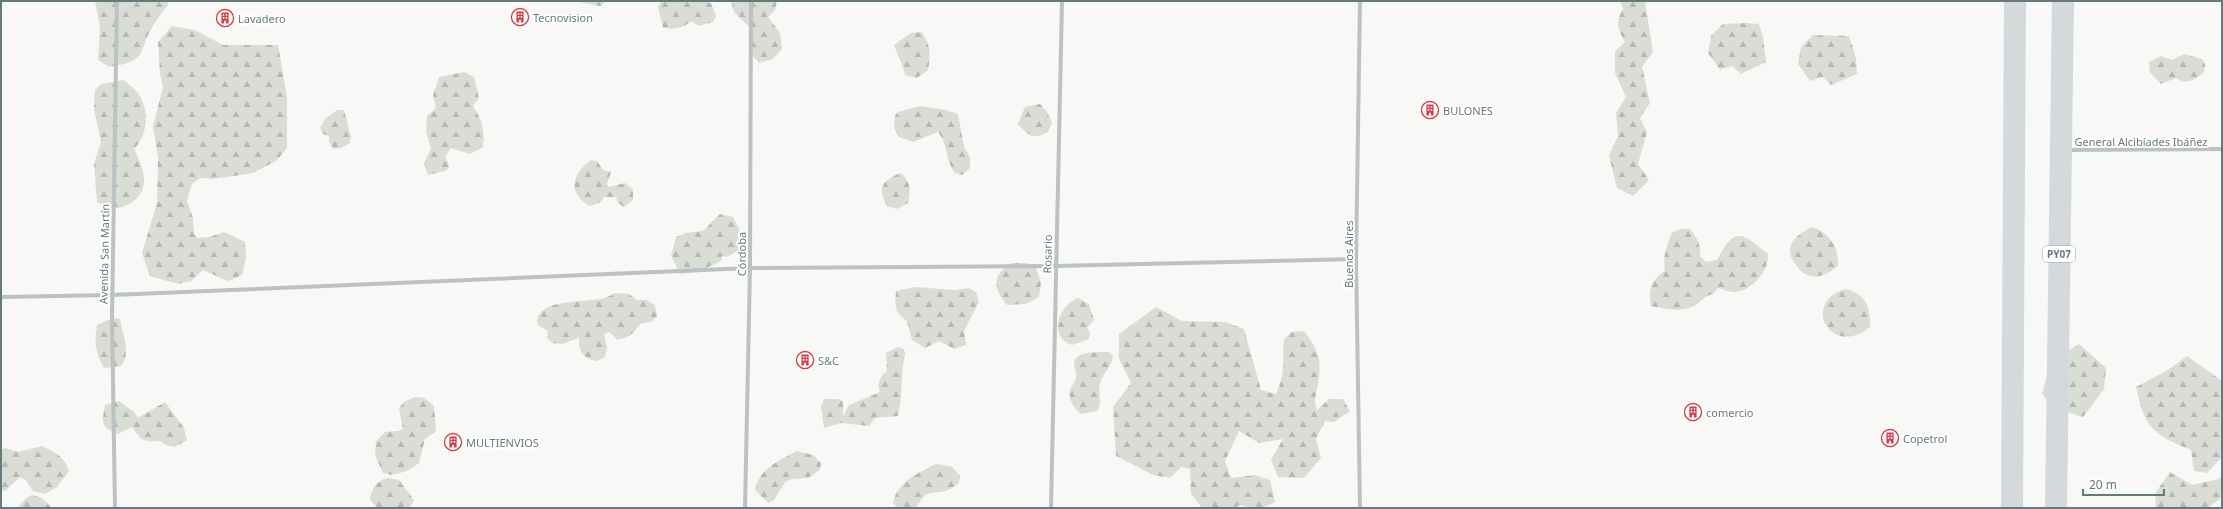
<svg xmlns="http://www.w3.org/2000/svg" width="2223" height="509" font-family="'Noto Sans',sans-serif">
  <defs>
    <pattern id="forest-firs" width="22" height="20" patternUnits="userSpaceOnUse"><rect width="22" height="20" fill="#daddd6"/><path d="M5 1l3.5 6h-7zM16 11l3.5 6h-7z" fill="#b5b8b3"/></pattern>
  </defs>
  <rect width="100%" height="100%" fill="#f8f8f6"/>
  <!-- forest -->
  <g fill="url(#forest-firs)">
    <path d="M 95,1 L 168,1 L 168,5 C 163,12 157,18 153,26 C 136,54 150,60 109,67 L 98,60 L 100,27 Z"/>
    <path d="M 574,1 L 606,1 L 600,6 Z"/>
    <path d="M 661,1 L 704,1 L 711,3 L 716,16 L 713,22 L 699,26 L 691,21 C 682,29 675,29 663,28 L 658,7 Z"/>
    <path d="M 731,1 L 777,1 L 775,10 L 768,17 L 780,33 L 782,49 L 773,59 L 759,63 L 749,52 L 752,30 L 734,12 Z"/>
    <path d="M 1620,1 L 1645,1 L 1653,52 L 1642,67 L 1650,103 L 1640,118 L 1647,132 L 1638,164 L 1649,180 L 1633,196 L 1617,188 L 1609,156 L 1618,136 L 1616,113 L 1626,97 L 1615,73 L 1615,51 L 1625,42 C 1618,30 1615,22 1623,9 Z"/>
    <path d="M 1746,23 L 1759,24 L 1763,37 L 1766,62 L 1741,74 L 1732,66 L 1720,70 L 1708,53 L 1711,36 L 1723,24 Z"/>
    <path d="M 172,26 L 195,30 L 223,45 L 278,45 L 287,97 L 287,148 L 276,161 L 253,173 L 214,179 L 200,178 L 192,184 L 187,201 L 193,218 L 194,233 L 197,238 L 210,237 L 224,232 L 245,242 L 246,258 L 242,275 L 228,281 L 203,270 L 191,281 L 178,284 L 150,276 L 142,253 L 157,203 L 158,158 L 153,126 L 163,87 L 160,73 L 158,42 Z"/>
    <path d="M 921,32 C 931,44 931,56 928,70 L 917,78 L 905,75 C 903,64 898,56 894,45 L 911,33 Z"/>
    <path d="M 1813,35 L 1849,36 L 1856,58 L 1857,74 L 1831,85 L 1823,77 L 1810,81 L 1798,64 L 1801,47 Z"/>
    <path d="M 2184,54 L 2202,59 L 2205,64 L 2204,72 C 2194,80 2187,86 2176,78 L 2161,84 L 2150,72 L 2149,62 L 2161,56 L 2172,60 Z"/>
    <path d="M 464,72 L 474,77 L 479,98 L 473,106 C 482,120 485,130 483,147 L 470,154 L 451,148 L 445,157 L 448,162 L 449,168 L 445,171 L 428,175 L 424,163 L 431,149 L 426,131 L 427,116 L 436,108 L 433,95 L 439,77 Z"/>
    <path d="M 124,80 C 128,84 134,88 138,93 C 150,110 148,135 134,149 C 139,160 147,175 143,188 C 139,201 122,211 108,208 C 105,207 101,203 97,202 L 94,164 L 101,142 L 94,109 L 95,90 L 101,84 Z"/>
    <path d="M 1040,104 L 1047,112 L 1052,123 L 1048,132 C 1033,140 1029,136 1018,124 L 1025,107 Z"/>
    <path d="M 920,106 L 946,110 L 958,114 L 964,147 L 970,157 L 970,168 L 962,175 L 955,173 C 945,160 948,143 938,132 L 913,142 L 899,137 L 894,128 L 895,116 L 898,112 Z"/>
    <path d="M 337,110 L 344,110 L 351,137 L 350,143 L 341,148 L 333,149 L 329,142 L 329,136 L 323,134 L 320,128 L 325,119 Z"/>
    <path d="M 591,160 L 597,161 L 603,170 L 611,172 L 607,184 L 609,187 L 625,183 L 633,189 L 633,200 L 624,207 L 618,203 L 616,197 L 604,197 L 601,202 L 590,206 C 566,193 573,173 591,160 Z"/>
    <path d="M 901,173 C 911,183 911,190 908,203 L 897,209 L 887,206 C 877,188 882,180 901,173 Z"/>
    <path d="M 720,214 L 733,217 L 741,233 L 741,249 L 727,257 L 722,256 L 721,261 L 698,272 L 680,274 L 671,256 L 676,237 L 686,233 L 703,231 Z"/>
    <path d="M 1812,227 C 1830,233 1839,247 1838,266 C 1824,278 1807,282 1796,265 C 1792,260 1789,254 1790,248 C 1792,238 1804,231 1812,227 Z"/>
    <path d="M 1681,229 L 1690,229 C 1697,238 1701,244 1700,256 L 1706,262 L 1717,260 C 1735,226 1741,232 1768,254 C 1769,271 1752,291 1734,292 C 1729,292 1723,289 1718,288 L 1713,294 C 1705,295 1700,303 1692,307 C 1680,312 1664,309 1651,306 C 1648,291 1651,279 1665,271 C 1662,257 1667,245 1672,232 Z"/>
    <path d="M 1012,263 L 1027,263 L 1036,268 L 1041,283 L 1039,297 L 1026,304 L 1007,305 C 993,288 991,275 1012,263 Z"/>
    <path d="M 916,287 L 955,290 L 969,288 L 976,292 L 979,302 L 964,331 L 966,345 L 954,349 L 939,341 L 925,348 L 912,340 L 907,321 C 894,312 895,306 896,291 Z"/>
    <path d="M 1845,289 C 1865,293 1871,307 1870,327 C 1831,359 1800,303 1845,289 Z"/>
    <path d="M 615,293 L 629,294 L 637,300 L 646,300 L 655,305 L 657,316 L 652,322 L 641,323 C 634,333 629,338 617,340 L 610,332 L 604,334 L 607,347 L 605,357 L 596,361 C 582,358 579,351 579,338 L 562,344 L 552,343 L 547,338 L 548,331 L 538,325 C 532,299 585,302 601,299 C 606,298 611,295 615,293 Z"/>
    <path d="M 1078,298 L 1089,304 L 1094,320 L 1087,328 L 1090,333 L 1089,339 L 1072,345 C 1047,337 1059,305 1078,298 Z"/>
    <path d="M 1156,307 L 1182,321 L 1225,322 L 1244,329 L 1261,390 L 1276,394 C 1286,374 1282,361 1284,339 L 1292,332 L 1304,331 C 1321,353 1322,362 1317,389 C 1315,398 1314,402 1317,410 L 1329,399 L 1343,399 L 1350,411 L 1334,422 L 1325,421 L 1316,439 L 1321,458 L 1304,478 L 1278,477 L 1271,460 L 1283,439 L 1259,443 L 1239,431 L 1225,461 L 1231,478 L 1255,475 L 1270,480 L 1275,502 C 1264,509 1253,509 1241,505 L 1233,508 L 1202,508 L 1191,494 L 1190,469 L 1181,467 L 1170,478 L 1153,475 L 1116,456 L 1113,407 L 1131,383 L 1119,359 L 1119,334 Z"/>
    <path d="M 112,318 L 120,319 C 122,335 132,353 121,366 L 104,368 C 95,352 94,343 97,325 Z"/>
    <path d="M 2079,344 L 2106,368 L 2104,389 L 2083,417 L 2054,408 L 2042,394 C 2049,364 2053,360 2079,344 Z"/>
    <path d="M 898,347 L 904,349 L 905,354 C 900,375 903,396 898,416 L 875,418 L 869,426 L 841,423 L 824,428 L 821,408 L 824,399 L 838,399 L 843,401 L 843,416 L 849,405 L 880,392 C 877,384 880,376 887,371 L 886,353 Z"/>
    <path d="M 1109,352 L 1113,356 C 1112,366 1104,372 1101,381 C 1096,392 1104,401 1097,411 L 1081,414 C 1074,409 1068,399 1070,390 C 1071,386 1075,383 1076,379 C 1078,372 1071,365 1076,358 C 1082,351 1100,352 1109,352 Z"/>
    <path d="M 2187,356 L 2222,381 L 2222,457 L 2207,473 L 2194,471 L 2191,450 C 2152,434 2145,428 2136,387 L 2168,370 Z"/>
    <path d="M 415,397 L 424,398 L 434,406 L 436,431 L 425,439 L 419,463 L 407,471 L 392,475 L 383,473 L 375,455 L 376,441 L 385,432 L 398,431 L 403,429 L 399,408 L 404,402 Z"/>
    <path d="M 119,401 L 134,412 L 138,418 L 165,402 L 184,428 L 187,440 L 175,447 L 166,445 L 160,441 C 142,442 142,440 132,427 L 118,434 C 100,427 102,423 105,405 Z"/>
    <path d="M 42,446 C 55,452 65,457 69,471 L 57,487 L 45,494 L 33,491 L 26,480 L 20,477 L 5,491 L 1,490 L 1,450 L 5,448 L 18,452 Z"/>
    <path d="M 797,451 L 813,455 L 821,463 L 820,470 L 808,478 L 792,479 L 785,482 L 774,500 L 768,503 L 755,490 C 758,469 780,460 797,451 Z"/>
    <path d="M 936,464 L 952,467 L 960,476 L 959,483 C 955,486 950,490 945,491 C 926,494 926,491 916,508 L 898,508 L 893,503 C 897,482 918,473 936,464 Z"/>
    <path d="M 2170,472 L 2192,485 L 2219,479 L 2222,475 L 2222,497 L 2208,508 L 2155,508 L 2156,492 Z"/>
    <path d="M 388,478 L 399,480 L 414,500 L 410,508 L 377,508 L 370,499 C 372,487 377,481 388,478 Z"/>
    <path d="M 32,495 L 42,498 L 52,508 L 18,508 L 25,499 Z"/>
  </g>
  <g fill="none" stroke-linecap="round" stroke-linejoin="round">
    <!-- street -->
    <g stroke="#bbc2c3" stroke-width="4">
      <path d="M 1360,1 L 1356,259 L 1360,508"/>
      <path d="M 2067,150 L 2222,149"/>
      <path d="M 1,297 L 112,295 L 750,268 L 1055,266 L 1356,259"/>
      <path d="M 115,508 L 112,318 L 117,1"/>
      <path d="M 745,508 L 750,268 L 751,1"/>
      <path d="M 1051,508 L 1062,1"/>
    </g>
    <!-- highway -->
    <g stroke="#d4d9db" stroke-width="22">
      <path d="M 2012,508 L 2015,1"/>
      <path d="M 2056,508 L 2063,1"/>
    </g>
  </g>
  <!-- icons -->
  <defs>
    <g id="building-ring" transform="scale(0.9)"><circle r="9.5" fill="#fff" stroke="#cf4049" stroke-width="1.5"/><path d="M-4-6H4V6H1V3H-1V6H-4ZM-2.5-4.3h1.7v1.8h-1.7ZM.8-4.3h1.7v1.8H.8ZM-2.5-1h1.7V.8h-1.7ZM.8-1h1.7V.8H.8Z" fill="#cf4049"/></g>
  </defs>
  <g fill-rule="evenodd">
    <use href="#building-ring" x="520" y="17"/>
    <use href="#building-ring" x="225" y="18"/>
    <use href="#building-ring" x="1430" y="110"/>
    <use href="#building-ring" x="805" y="360"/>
    <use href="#building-ring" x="1693" y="412"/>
    <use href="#building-ring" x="1890" y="438"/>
    <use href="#building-ring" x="453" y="442"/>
  </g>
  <g text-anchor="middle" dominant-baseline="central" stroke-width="4" stroke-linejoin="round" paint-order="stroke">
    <!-- shield labels -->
    <rect fill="#fff" stroke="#94a2a5" stroke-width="1" x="2043" y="246" width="32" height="16" rx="3"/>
    <g font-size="10" font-weight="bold" fill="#667a7e">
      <text x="2059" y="254">PY07</text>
    </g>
    <!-- poi labels -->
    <g font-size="11" fill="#667a7e" stroke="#fff" text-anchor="start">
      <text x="533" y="17">Tecnovision</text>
      <text x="238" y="18">Lavadero</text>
      <text x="1443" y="110">BULONES</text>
      <text x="818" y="360">S&amp;C</text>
      <text x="1706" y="412">comercio</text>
      <text x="1903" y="438">Copetrol</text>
      <text x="466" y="442">MULTIENVIOS</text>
    </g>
    <!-- street labels -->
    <g font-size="11" fill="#667a7e" stroke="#fff">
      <text x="2141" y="141">General Alcibíades Ibáñez</text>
      <text transform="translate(104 254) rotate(-89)">Avenida San Martín</text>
      <text transform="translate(741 254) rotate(-90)">Córdoba</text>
      <text transform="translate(1047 254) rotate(-89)">Rosario</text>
      <text transform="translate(1348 254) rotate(-90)">Buenos Aires</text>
    </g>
  </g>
  <!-- border -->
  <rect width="2223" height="509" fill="none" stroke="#667a7e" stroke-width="4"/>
  <!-- scale -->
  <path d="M2083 489v6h81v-6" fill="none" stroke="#667a7e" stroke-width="2"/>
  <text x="2089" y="489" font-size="12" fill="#667a7e" stroke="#ffffff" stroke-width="3" paint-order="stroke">20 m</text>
</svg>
